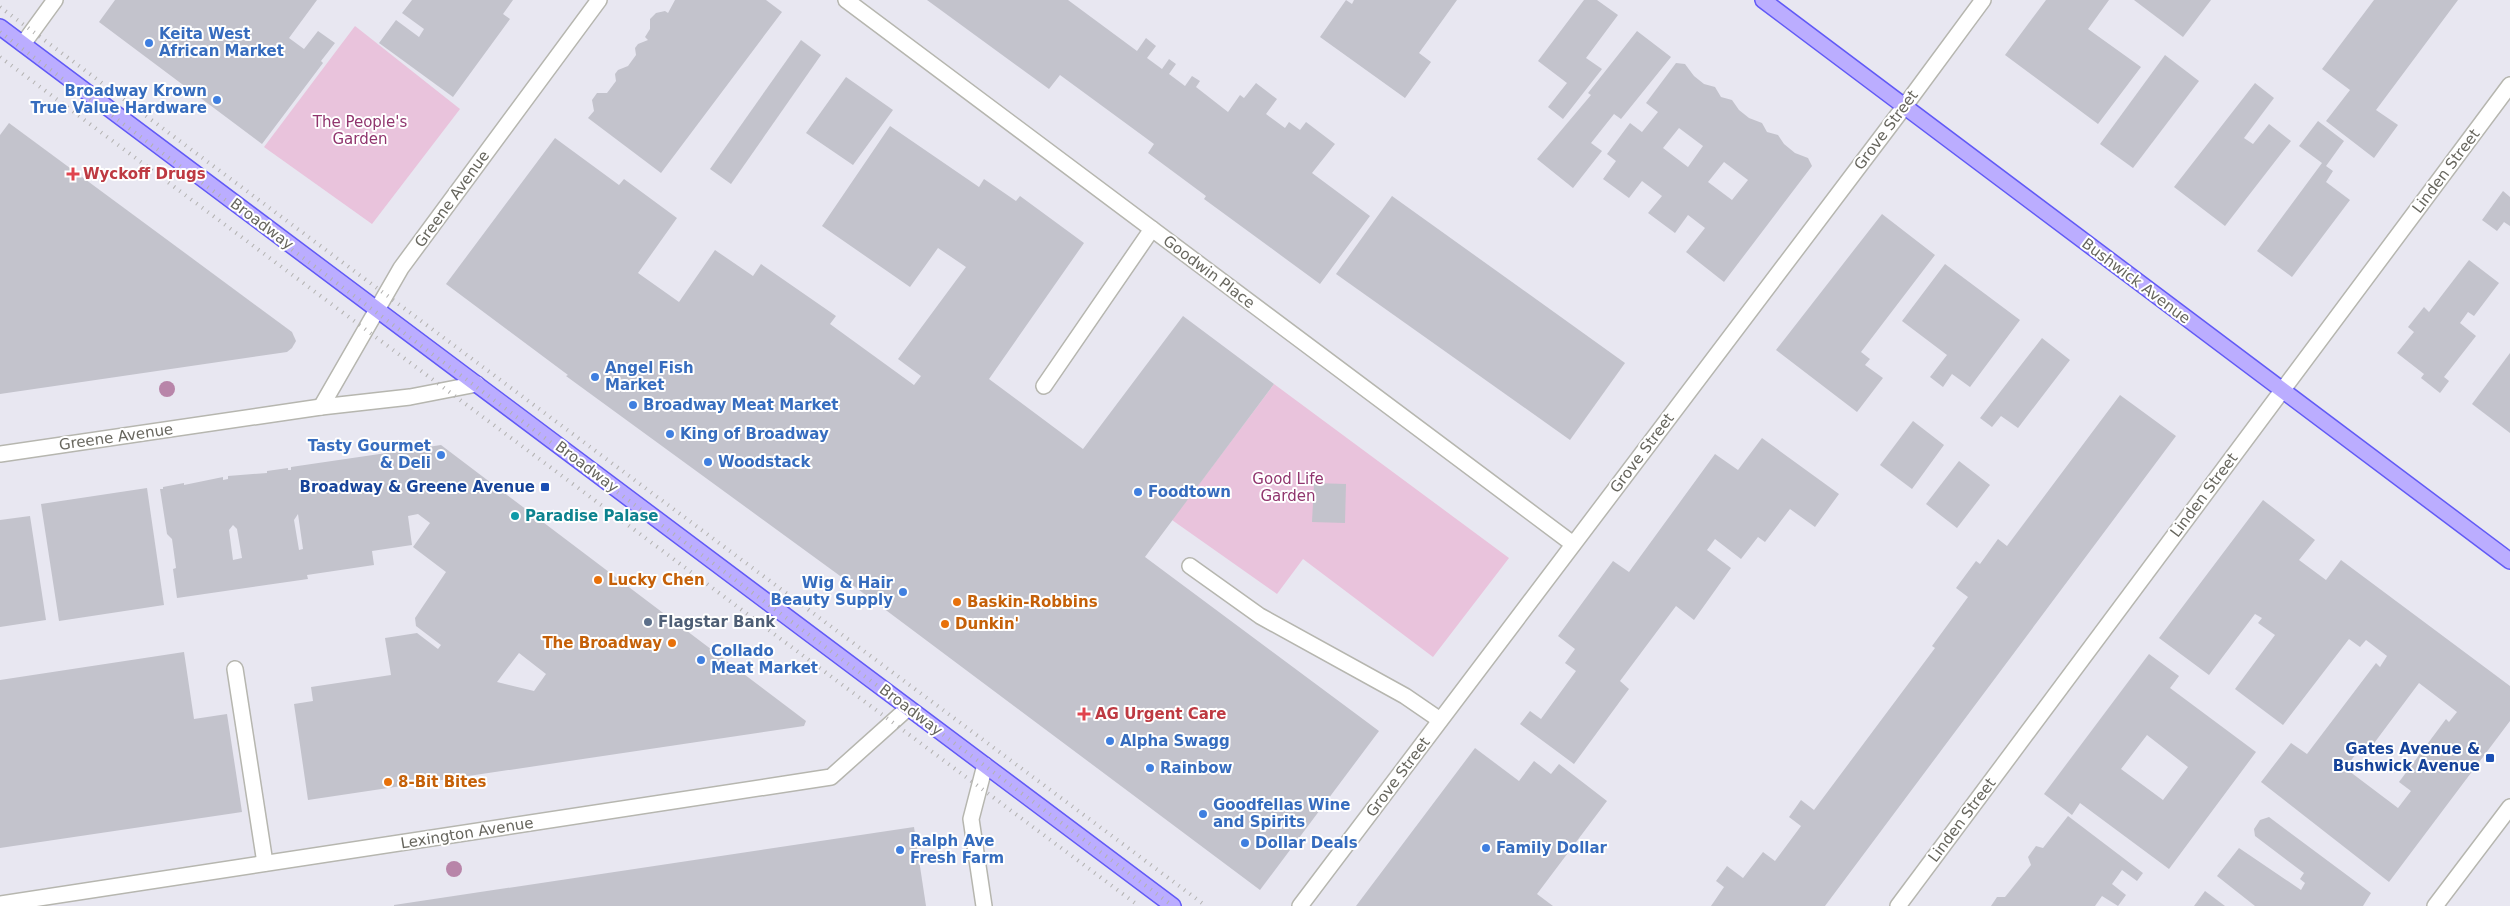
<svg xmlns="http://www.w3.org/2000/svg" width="2510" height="906" font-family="'DejaVu Sans',sans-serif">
  <rect width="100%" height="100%" fill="#e8e7f1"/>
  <!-- green -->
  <g fill="#e9c3dc">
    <path d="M 355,26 L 460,109 L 372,224 L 264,147 Z"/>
    <path d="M 1274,384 L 1509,558 L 1433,657 L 1303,559 L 1277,594 L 1172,520 Z"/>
  </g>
  <!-- building -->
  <g fill="#c3c3cc" fill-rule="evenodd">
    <path d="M 115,0 L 317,0 L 289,38 L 304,49 L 318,31 L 335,43 L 321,61 L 323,63 L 262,144 L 99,22 Z"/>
    <path d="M 412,0 L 513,0 L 503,14 L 510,19 L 453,97 L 379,43 L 396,20 L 419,37 L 424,29 L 402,13 Z"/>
    <path d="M 675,0 L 766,0 L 782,12 L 661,173 L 588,118 L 594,111 L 592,100 L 597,93 L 607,93 L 616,81 L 615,74 L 618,70 L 628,66 L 636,55 L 635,48 L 638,44 L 648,40 L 645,37 L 650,29 L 650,19 L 656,13 L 665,11 L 668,13 Z"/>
    <path d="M 927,0 L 1068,0 L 1137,51 L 1146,38 L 1156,46 L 1147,58 L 1162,69 L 1169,59 L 1176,64 L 1169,74 L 1185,86 L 1192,76 L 1200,81 L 1196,87 L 1228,112 L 1240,95 L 1244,98 L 1256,83 L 1277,99 L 1266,114 L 1285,128 L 1289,122 L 1300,130 L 1306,122 L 1335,144 L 1312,173 L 1370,216 L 1320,284 L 1204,199 L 1206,196 L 1148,153 L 1154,144 L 1060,75 L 1049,89 Z"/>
    <path d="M 1346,0 L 1352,4 L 1354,0 L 1457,0 L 1419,53 L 1431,62 L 1405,98 L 1320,37 Z"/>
    <path d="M 1584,0 L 1597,0 L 1618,15 L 1586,58 L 1602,69 L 1563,119 L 1548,107 L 1567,83 L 1538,61 Z"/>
    <path d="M 2046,0 L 2109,0 L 2088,29 L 2141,67 L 2098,124 L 2005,55 Z"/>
    <path d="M 2134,0 L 2211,0 L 2183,37 Z"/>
    <path d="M 2374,0 L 2458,0 L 2376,110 L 2398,125 L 2374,158 L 2326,121 L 2350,90 L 2322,69 Z"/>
    <path d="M 1637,31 L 1671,57 L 1621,119 L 1614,114 L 1591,143 L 1602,151 L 1573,188 L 1537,159 L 1591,95 L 1588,93 Z"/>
    <path d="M 801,40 L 821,55 L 731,184 L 710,169 Z"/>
    <path d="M 2165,55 L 2199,81 L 2133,168 L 2100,144 Z"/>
    <path d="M 1676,63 L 1685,64 L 1694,76 L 1704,84 L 1715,87 L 1721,97 L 1732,100 L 1739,110 L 1749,118 L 1762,123 L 1767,132 L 1778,135 L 1784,144 L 1795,153 L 1808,158 L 1812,166 L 1724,282 L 1686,252 L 1705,228 L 1688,215 L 1675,233 L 1648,213 L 1662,196 L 1642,181 L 1629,198 L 1603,179 L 1616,161 L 1607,154 L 1630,123 L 1642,132 L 1658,112 L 1646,103 ZM 1679,128 L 1703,146 L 1688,167 L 1663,148 ZM 1724,162 L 1748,180 L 1732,200 L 1708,182 Z"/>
    <path d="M 846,77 L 893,110 L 853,165 L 806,133 Z"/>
    <path d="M 2255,83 L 2274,98 L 2244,138 L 2253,144 L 2269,124 L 2291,141 L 2225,226 L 2174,187 Z"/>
    <path d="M 2318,121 L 2344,141 L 2326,166 L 2333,171 L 2326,182 L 2350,200 L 2292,277 L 2257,251 L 2322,163 L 2299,146 Z"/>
    <path d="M 9,123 L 292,332 L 296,341 L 292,348 L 287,352 L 0,394 L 0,135 Z"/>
    <path d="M 890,126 L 979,187 L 984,179 L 1016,201 L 1020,196 L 1084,243 L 989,379 L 1083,449 L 1183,316 L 1274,384 L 1145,557 L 1379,731 L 1260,890 L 847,581 L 566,376 L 568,375 L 446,284 L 555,138 L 619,185 L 624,179 L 677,218 L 638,273 L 679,302 L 715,250 L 753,276 L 761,264 L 836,316 L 830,324 L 914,385 L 921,376 L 898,359 L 966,267 L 938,248 L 910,287 L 822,226 Z"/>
    <path d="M 2503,191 L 2510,197 L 2510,226 L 2504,222 L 2497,231 L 2482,220 Z"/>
    <path d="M 1392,196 L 1625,363 L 1570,440 L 1336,274 Z"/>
    <path d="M 1882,214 L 1935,255 L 1861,352 L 1870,359 L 1865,365 L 1883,378 L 1857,412 L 1776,350 Z"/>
    <path d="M 2469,260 L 2499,283 L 2474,316 L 2468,312 L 2460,323 L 2476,336 L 2444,377 L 2449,381 L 2440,393 L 2421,378 L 2424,374 L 2397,353 L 2414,332 L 2408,327 L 2424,307 L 2429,312 Z"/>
    <path d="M 1945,264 L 2020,320 L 1970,387 L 1952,374 L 1943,387 L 1930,377 L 1947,355 L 1902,321 Z"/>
    <path d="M 2042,338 L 2070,360 L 2018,428 L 2001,416 L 1992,427 L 1980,418 Z"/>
    <path d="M 2510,353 L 2510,433 L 2472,404 Z"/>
    <path d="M 2120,395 L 2176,436 L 1825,906 L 1711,906 L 1724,887 L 1716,881 L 1727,866 L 1743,878 L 1763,852 L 1775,861 L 1801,826 L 1789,817 L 1801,800 L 1814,810 L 1935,648 L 1932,646 L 1968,597 L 1956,588 L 1976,561 L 1980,564 L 1998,539 L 2007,546 Z"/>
    <path d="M 1913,421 L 1944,445 L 1912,489 L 1880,465 Z"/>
    <path d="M 1762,438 L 1839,494 L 1815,527 L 1790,509 L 1765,542 L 1758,537 L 1741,559 L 1715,539 L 1707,550 L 1731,568 L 1694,620 L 1676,606 L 1620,681 L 1629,689 L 1574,764 L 1520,724 L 1530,711 L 1541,719 L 1576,671 L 1565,663 L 1575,649 L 1558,636 L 1613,561 L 1629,572 L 1715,454 L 1738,470 Z"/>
    <path d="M 441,445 L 806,721 L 804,726 L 308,800 L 294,704 L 313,701 L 311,687 L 391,675 L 385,638 L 417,633 L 438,649 L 441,645 L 416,626 L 415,618 L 446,572 L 413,547 L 430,523 L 418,514 L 408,516 L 412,545 L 372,551 L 374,565 L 307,575 L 308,579 L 177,598 L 173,569 L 176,568 L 172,539 L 167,534 L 160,489 L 163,489 L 163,487 L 184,483 L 184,485 L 223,477 L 223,480 L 228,479 L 228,476 L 267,473 L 267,471 L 288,468 L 288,470 L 291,470 L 291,467 ZM 298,514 L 303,549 L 299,550 L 294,520 ZM 233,525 L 237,529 L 242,558 L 233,560 L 229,530 ZM 519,653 L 546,674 L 534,691 L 497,682 Z"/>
    <path d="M 1959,461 L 1990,485 L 1957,528 L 1926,504 Z"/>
    <path d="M 1314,483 L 1346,484 L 1345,523 L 1312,522 Z"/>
    <path d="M 147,488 L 164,605 L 59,621 L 41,504 Z"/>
    <path d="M 2263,500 L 2315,540 L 2299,560 L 2326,580 L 2341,560 L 2510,686 L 2510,721 L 2389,882 L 2261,782 L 2291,743 L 2307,754 L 2376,663 L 2380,667 L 2387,656 L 2366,640 L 2360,647 L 2349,639 L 2283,725 L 2235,689 L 2275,635 L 2258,623 L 2262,618 L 2255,614 L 2209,675 L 2159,638 ZM 2419,683 L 2457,712 L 2449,722 L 2446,719 L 2399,782 L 2411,791 L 2398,808 L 2345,768 L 2360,749 L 2366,754 Z"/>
    <path d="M 30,516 L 46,620 L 0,627 L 0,520 Z"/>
    <path d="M 184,652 L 194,719 L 227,714 L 242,812 L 0,848 L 0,680 Z"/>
    <path d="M 2149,654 L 2179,676 L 2170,688 L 2256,752 L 2169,869 L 2080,803 L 2072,815 L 2044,794 ZM 2147,735 L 2188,767 L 2163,800 L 2121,769 Z"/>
    <path d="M 1475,748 L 1519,781 L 1534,761 L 1551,774 L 1559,764 L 1607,801 L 1537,894 L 1553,906 L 1356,906 Z"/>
    <path d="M 2068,816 L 2143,873 L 2137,881 L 2122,870 L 2112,884 L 2126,895 L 2118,906 L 2102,896 L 2095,906 L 1991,906 L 1997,897 L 2005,897 L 2031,865 L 2028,857 L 2036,846 L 2043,848 Z"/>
    <path d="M 2269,817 L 2371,893 L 2363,906 L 2255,906 L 2217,876 L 2239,848 L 2301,890 L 2305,883 L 2300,879 L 2304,873 L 2255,836 L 2254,829 L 2260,820 Z"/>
    <path d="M 914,827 L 926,906 L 394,906 L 394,905 Z"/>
    <path d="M 2205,891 L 2225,906 L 2194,906 Z"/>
  </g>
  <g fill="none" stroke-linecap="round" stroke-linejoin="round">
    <!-- minor casing -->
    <g stroke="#b6b6af" stroke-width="18">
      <g id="minor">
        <path d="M 846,0 L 1573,544"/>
        <path d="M 23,44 L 55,0"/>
        <path d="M 1044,386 L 1152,229"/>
        <path d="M 321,407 L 401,268 L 599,0"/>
        <path d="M 0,454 L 321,407 L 410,397 L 477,384"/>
        <path d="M 1190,566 L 1260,616 L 1405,696 L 1440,720"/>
        <path d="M 235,669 L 265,863"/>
        <path d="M 0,904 L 831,777 L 908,708"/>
        <path d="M 984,906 L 971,819 L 985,765"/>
        <path d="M 1300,906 L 1904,107 L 1983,0"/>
        <path d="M 1898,906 L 2510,85"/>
        <path d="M 2435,906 L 2510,807"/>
      </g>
    </g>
    <!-- major casing -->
    <g stroke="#615af6" stroke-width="18">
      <g id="major">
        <path d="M 1763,0 L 2510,561"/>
        <path d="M 0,27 L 1173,906"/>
      </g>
    </g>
    <!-- minor -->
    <use href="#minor" stroke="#fff" stroke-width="15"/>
    <!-- major -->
    <use href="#major" stroke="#bbadff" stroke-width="15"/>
    <!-- rail -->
    <g stroke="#b3b2b1" stroke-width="4" stroke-dasharray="1 6" stroke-linecap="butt">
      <path d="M 0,7 L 1206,906"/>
      <path d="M 0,32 L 1173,906"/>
      <path d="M 0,57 L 1139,906"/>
    </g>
  </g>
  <!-- trees -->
  <g fill="#b885a9">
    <circle cx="167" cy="389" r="8"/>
    <circle cx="454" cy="869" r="8"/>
  </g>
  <!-- markers -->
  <g fill="#3f7fe0" stroke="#fff" stroke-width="2">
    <circle cx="149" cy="43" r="5"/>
    <circle cx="217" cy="100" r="5"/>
    <circle cx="595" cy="377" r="5"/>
    <circle cx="633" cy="405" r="5"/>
    <circle cx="670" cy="434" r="5"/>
    <circle cx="441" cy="455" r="5"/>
    <circle cx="708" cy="462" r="5"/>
    <circle cx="1138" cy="492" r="5"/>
    <circle cx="903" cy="592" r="5"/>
    <circle cx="701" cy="660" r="5"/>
    <circle cx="1110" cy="741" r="5"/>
    <circle cx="1150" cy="768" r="5"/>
    <circle cx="1203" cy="814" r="5"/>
    <circle cx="1245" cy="843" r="5"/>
    <circle cx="1486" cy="848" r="5"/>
    <circle cx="900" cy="850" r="5"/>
  </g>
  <g fill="#e0444e" stroke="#fff" stroke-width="2">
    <path d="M70.5 166.5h5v5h5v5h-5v5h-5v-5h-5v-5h5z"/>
    <path d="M1081.5 706.5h5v5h5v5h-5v5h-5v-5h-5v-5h5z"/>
  </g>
  <g fill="#1a4fb4" stroke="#fff" stroke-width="2">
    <rect x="540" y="482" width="10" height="10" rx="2.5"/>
    <rect x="2485" y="753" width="10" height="10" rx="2.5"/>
  </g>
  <circle fill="#0f9aa8" stroke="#fff" stroke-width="2" cx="515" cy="516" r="5"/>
  <g fill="#e8710a" stroke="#fff" stroke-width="2">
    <circle cx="598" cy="580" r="5"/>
    <circle cx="957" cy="602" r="5"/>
    <circle cx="945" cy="624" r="5"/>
    <circle cx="672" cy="643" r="5"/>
    <circle cx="388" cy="782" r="5"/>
  </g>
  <circle fill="#5c6f8a" stroke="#fff" stroke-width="2" cx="648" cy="622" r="5"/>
  <g text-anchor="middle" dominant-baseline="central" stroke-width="4" stroke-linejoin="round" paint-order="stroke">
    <!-- shop labels -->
    <g font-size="15" font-weight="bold" fill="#366cbe" stroke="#fff" text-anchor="start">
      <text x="159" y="34">Keita West<tspan x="159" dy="17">African Market</tspan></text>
      <text x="207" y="91" text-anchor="end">Broadway Krown<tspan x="207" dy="17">True Value Hardware</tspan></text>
      <text x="605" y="368">Angel Fish<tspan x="605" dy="17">Market</tspan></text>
      <text x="643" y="405">Broadway Meat Market</text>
      <text x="680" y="434">King of Broadway</text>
      <text x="431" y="446" text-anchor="end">Tasty Gourmet<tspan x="431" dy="17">&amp; Deli</tspan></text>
      <text x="718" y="462">Woodstack</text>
      <text x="1148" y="492">Foodtown</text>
      <text x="893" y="583" text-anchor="end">Wig &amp; Hair<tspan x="893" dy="17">Beauty Supply</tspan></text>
      <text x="711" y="651">Collado<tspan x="711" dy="17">Meat Market</tspan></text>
      <text x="1120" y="741">Alpha Swagg</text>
      <text x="1160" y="768">Rainbow</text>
      <text x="1213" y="805">Goodfellas Wine<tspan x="1213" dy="17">and Spirits</tspan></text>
      <text x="910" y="841">Ralph Ave<tspan x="910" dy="17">Fresh Farm</tspan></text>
      <text x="1255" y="843">Dollar Deals</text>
      <text x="1496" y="848">Family Dollar</text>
    </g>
    <!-- park labels -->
    <g font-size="15" fill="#90356e" stroke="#fff">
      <text x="360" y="122">The People's<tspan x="360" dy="17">Garden</tspan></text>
      <text x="1288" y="479">Good Life<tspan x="1288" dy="17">Garden</tspan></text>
    </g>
    <!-- street labels -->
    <g font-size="15" fill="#67665e" stroke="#fff">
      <text transform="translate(1886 130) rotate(-53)">Grove Street</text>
      <text transform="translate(2446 171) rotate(-53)">Linden Street</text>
      <text transform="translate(452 199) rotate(-54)">Greene Avenue</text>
      <text transform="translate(262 224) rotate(37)">Broadway</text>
      <text transform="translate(1209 272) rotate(37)">Goodwin Place</text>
      <text transform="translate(2136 281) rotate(37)">Bushwick Avenue</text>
      <text transform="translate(116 437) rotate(-8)">Greene Avenue</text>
      <text transform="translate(1642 453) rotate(-53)">Grove Street</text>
      <text transform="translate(587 467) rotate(37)">Broadway</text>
      <text transform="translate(2204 495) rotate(-53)">Linden Street</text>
      <text transform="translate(911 710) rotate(37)">Broadway</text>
      <text transform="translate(1398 777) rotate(-53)">Grove Street</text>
      <text transform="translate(1962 820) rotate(-53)">Linden Street</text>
      <text transform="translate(467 833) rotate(-9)">Lexington Avenue</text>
    </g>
    <!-- health labels -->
    <g font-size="15" font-weight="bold" fill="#be3a42" stroke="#fff" text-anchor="start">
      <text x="83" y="174">Wyckoff Drugs</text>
      <text x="1095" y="714">AG Urgent Care</text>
    </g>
    <!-- transit labels -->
    <g font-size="15" font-weight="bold" fill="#164399" stroke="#fff" text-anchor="end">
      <text x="535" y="487">Broadway &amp; Greene Avenue</text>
      <text x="2480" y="749">Gates Avenue &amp;<tspan x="2480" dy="17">Bushwick Avenue</tspan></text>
    </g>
    <!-- culture labels -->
    <g font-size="15" font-weight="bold" fill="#0d838f" stroke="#fff" text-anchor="start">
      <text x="525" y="516">Paradise Palase</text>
    </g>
    <!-- food labels -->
    <g font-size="15" font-weight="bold" fill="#c56008" stroke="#fff" text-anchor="start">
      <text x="608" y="580">Lucky Chen</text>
      <text x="967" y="602">Baskin-Robbins</text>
      <text x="955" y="624">Dunkin'</text>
      <text x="662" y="643" text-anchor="end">The Broadway</text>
      <text x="398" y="782">8-Bit Bites</text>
    </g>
    <!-- service labels -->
    <g font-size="15" font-weight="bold" fill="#4e5e75" stroke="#fff" text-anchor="start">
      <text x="658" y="622">Flagstar Bank</text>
    </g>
  </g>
</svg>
